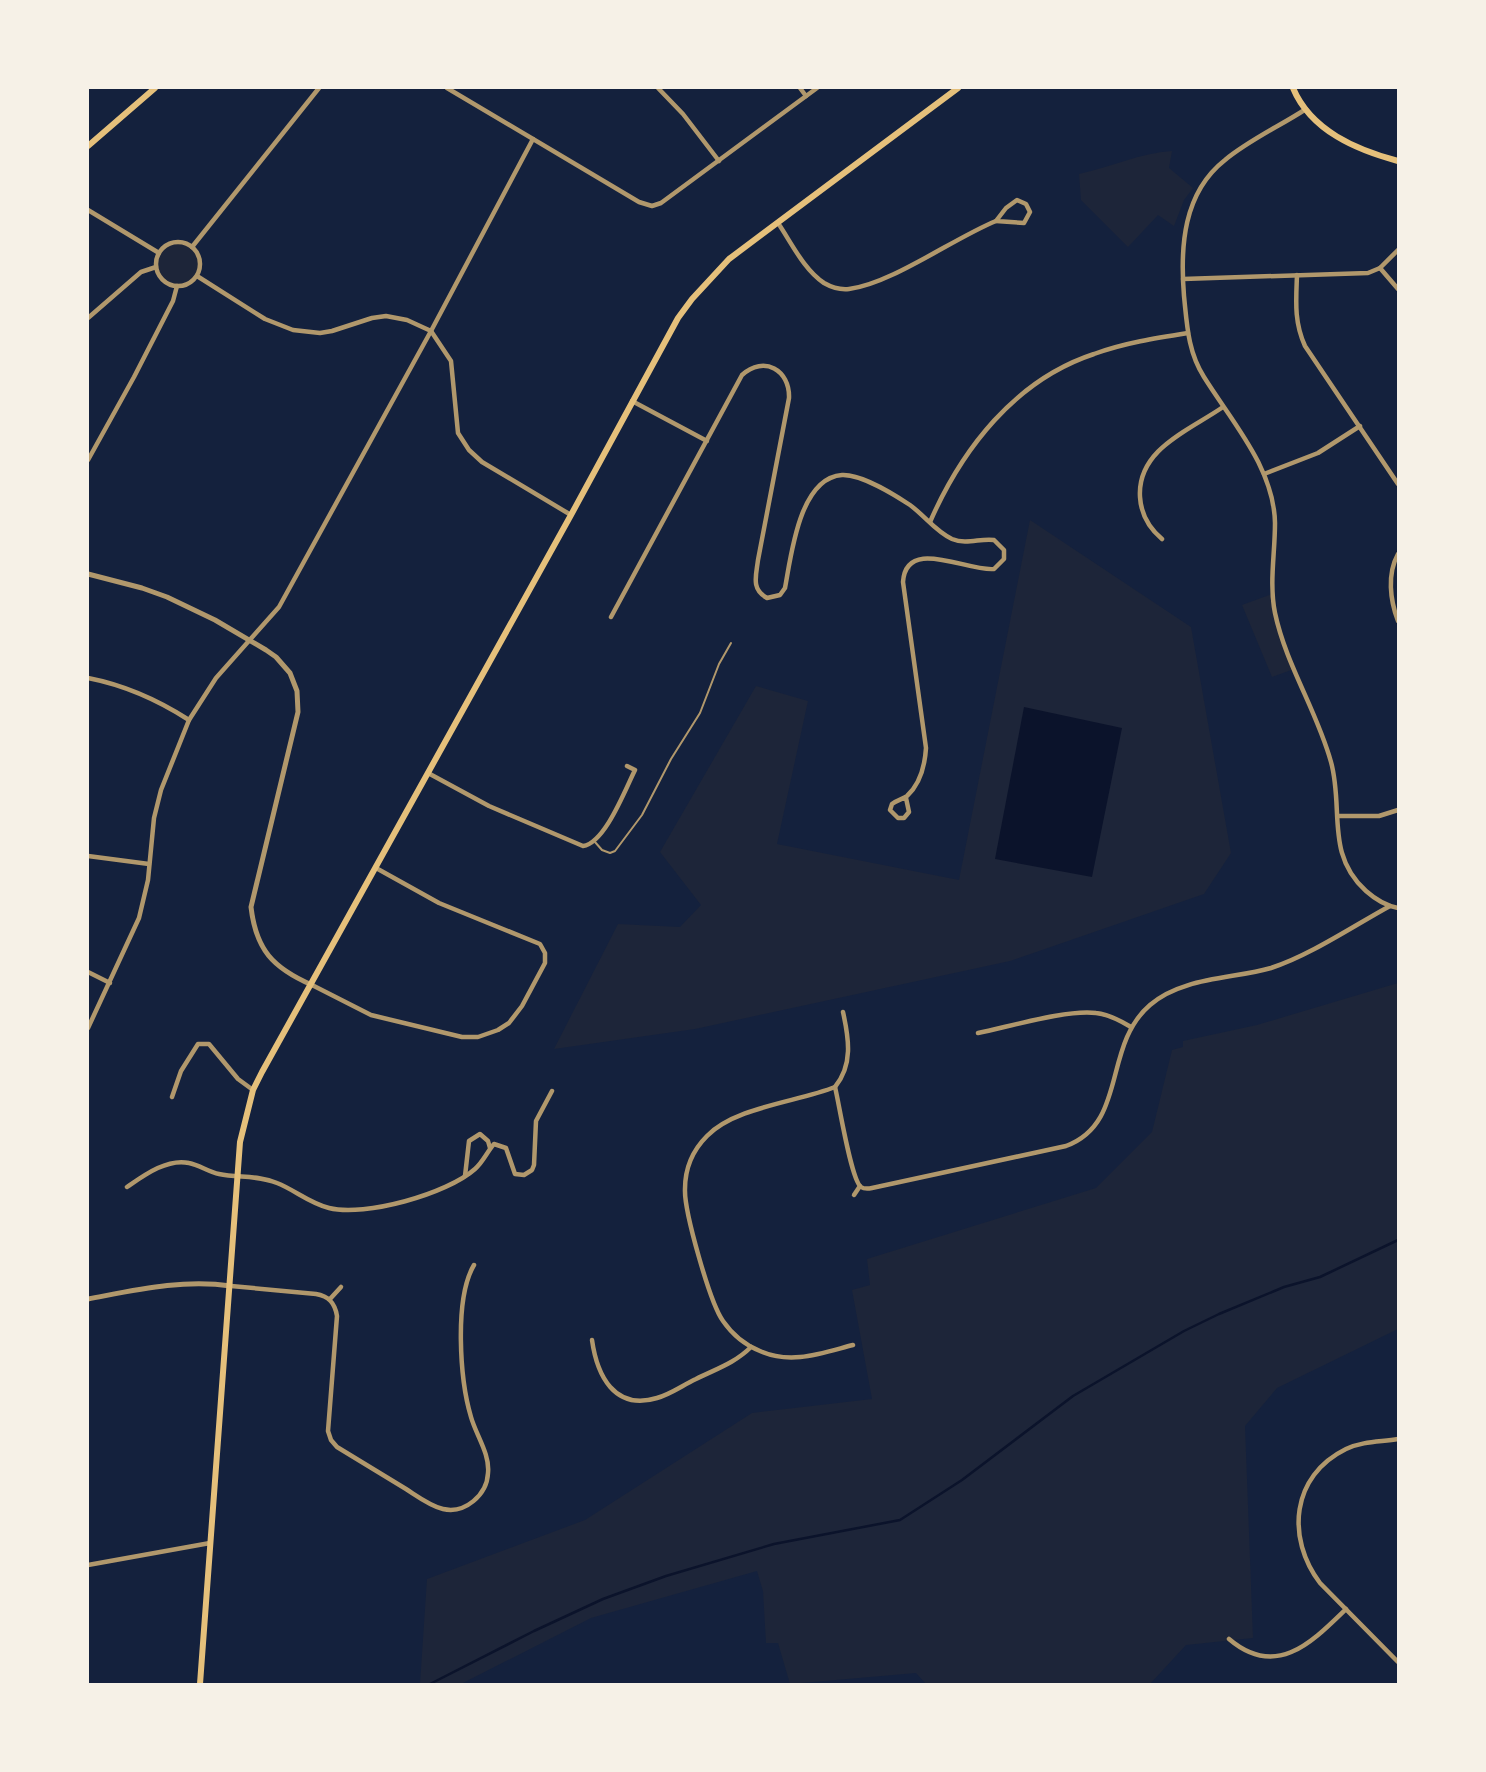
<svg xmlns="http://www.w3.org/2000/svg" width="1486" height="1772" font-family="Ubuntu,sans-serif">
  <rect width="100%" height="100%" fill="#14213d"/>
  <!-- green -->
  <g fill="#1d2539">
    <path d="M 1172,151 L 1169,168 L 1193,188 L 1184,200 L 1174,226 L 1158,215 L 1128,247 L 1081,200 L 1079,174 C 1111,167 1140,153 1172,151 Z"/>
    <circle cx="178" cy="264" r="22"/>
    <path d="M 1030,520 L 1191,627 L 1231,853 L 1204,894 L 1010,961 L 695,1029 L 554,1049 L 618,924 L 680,927 L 701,905 L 660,852 L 756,686 L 808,701 L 777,844 L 959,880 Z"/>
    <path d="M 1272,594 L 1274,611 L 1294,669 L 1272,677 L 1242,605 Z"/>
    <path d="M 1398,983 L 1398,1329 L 1277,1388 L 1245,1426 L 1253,1638 L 1186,1645 L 1150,1684 L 926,1684 L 916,1673 L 790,1684 L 778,1643 L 766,1643 L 763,1591 L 757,1571 L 591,1618 L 461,1684 L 420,1684 L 427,1579 L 585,1520 L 752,1413 L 872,1399 L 852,1290 L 870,1285 L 867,1259 L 1096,1188 L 1152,1132 L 1172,1050 L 1183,1047 L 1183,1041 L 1257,1025 Z"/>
  </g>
  <!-- water -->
  <path fill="#0b132b" d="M 1024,707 L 1122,728 L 1092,877 L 995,859 Z"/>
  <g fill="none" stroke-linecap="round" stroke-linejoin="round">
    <!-- stream -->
    <path stroke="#0b132b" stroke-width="2.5" d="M 430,1684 L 534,1631 L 603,1599 L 666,1576 L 774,1544 L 900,1520 L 962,1480 L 1073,1396 L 1184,1331 L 1219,1314 L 1284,1287 L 1320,1277 L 1398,1240"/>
    <!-- service -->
    <path stroke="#b1986c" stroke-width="2" d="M 595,842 L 602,850 L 610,853 L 615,851 L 642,815 L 671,759 L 700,713 L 719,664 L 731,643"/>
    <!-- minor -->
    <g stroke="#b1986c" stroke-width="4.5">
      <path d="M 447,88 L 639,202 L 652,206 L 661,203 L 817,88"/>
      <path d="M 658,88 L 683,114 L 719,161"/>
      <path d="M 800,88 L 806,96"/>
      <path d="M 1306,109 C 1280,126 1249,140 1225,160 C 1183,193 1180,247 1184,296 C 1187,325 1188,352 1204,377 C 1232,422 1274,468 1275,523 C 1275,554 1269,583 1275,613 C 1286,665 1317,711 1331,762 C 1344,809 1325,854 1366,891 C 1375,899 1387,906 1398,908"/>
      <path d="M 1017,200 L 1026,204 L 1030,212 L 1024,223 L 996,221 L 1006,208 Z"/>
      <path d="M 88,210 L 159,253"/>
      <path d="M 778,223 C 791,242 804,270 824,283 C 831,287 840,290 849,289 C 891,284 954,238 996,221"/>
      <circle cx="178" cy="264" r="22"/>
      <path d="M 192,247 L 319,88"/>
      <path d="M 1380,268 L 1398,289"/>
      <path d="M 1297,275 C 1296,301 1294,322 1305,346 L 1398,484"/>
      <path d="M 197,276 L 265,319 L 293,330 L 320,333 L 332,331 L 372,318 L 386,316 L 407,320 L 431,331 L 451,361 L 458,433 L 469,450 L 482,462 L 571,515"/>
      <path d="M 1183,279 L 1368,273 L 1380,268 L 1398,250"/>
      <path d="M 88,318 L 141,272 L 156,267"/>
      <path d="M 632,401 L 707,441"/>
      <path d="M 88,460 L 134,377 L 173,301 L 177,286"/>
      <path d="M 1264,474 L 1318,453 L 1360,426"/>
      <path d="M 930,522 C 962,449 1015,380 1094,354 C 1124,343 1156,338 1188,333"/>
      <path d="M 1162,539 C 1149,528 1141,514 1140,497 C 1137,449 1190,430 1223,407"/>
      <path d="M 1398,554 C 1387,574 1390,600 1398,621"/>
      <path d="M 611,617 L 742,375 C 764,355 790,370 789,398 L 758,560 C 756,576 751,589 767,598 L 780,595 L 785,588 C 791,557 799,478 842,475 C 861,474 895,495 910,505 C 924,515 936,532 952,539 C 967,545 980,538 994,540 L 1004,550 L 1004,559 L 994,569 C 968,572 906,536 903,582 L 926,748 C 925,764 920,784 907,796 C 903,799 897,800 892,804 L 890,810 L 898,818 L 904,818 L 909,812 L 906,798"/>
      <path d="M 88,678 C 124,685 158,700 189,720"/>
      <path d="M 428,773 L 489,806 L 583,846 C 605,843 625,790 635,770 L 627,766"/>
      <path d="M 1338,816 L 1379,816 L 1398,810"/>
      <path d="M 88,856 L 149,864"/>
      <path d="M 88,972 L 110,983"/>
      <path d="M 312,985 L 371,1015 L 462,1037 L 478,1037 L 498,1030 L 509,1023 L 522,1006 L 545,963 L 545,953 L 540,944 L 439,903 L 376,868"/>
      <path d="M 843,1012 C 849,1039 853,1065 835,1087 C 797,1102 735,1107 707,1136 C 693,1150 685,1169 685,1189 C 684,1211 710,1303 723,1321 C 732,1334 745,1345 760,1351 C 791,1365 822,1353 853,1345"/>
      <path d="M 88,1028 L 139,918 L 148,880 L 154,818 L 161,790 L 189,720 L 216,678 L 279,607 L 431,331 L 533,139"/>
      <path d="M 978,1033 C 1008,1027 1068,1009 1096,1013 C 1108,1014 1121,1021 1131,1027"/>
      <path d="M 835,1087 C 839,1103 851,1180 861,1187 C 864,1189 867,1189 872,1188 L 1066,1146 C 1128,1123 1102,1046 1150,1005 C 1182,977 1233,979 1271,968 C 1309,956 1355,925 1390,906"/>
      <path d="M 172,1097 L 181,1071 L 198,1044 L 209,1044 L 238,1079 L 253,1090"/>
      <path d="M 465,1176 L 469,1141 L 480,1134 L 488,1141 L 490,1148"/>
      <path d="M 127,1187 C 143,1176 167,1158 189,1163 C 199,1165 209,1172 219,1174 C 238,1178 258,1175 277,1183 C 295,1190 309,1203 329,1208 C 365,1217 447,1194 475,1169 C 483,1162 487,1152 494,1144 L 506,1148 L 515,1174 L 524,1175 L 532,1170 L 534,1165 L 536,1121 L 552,1091"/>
      <path d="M 854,1195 L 860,1186"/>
      <path d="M 231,1286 L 316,1294 C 329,1296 335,1303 337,1316 L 328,1431 L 331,1440 L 337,1447 C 360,1461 383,1475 406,1489 C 417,1496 430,1506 443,1509 C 465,1514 487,1495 488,1473 C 490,1454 476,1435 471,1417 C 460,1380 454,1299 474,1265"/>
      <path d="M 330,1299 L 341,1287"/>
      <path d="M 592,1340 C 597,1375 614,1411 657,1398 C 671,1394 683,1385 696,1379 C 716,1369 735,1363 751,1347"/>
      <path d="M 1398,1439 C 1381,1442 1363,1441 1346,1449 C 1291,1476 1286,1538 1320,1583 L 1398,1662"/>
      <path d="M 88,1565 L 210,1543"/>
      <path d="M 1229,1639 C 1276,1679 1311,1643 1346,1609"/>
    </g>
    <!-- tertiary -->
    <g stroke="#b1986c" stroke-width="5">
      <path d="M 88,574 L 142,588 L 167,597 L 215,620 L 266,650 L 276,657 L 290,673 L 297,691 L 298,712 L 251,907 C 256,950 273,968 312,985"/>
      <path d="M 88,1299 C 136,1290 182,1279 231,1286"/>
    </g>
    <!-- secondary -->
    <g stroke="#e5c07b" stroke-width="6">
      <path d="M 1293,88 C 1311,131 1357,150 1398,161"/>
      <path d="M 88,146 L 155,88"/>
      <path d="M 200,1684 L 240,1142 L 253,1090 L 262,1072 L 571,515 L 678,318 L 692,299 L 729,259 L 958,88"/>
    </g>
  </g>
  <!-- border -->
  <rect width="1486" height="1772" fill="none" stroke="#f6f1e7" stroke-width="178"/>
</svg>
